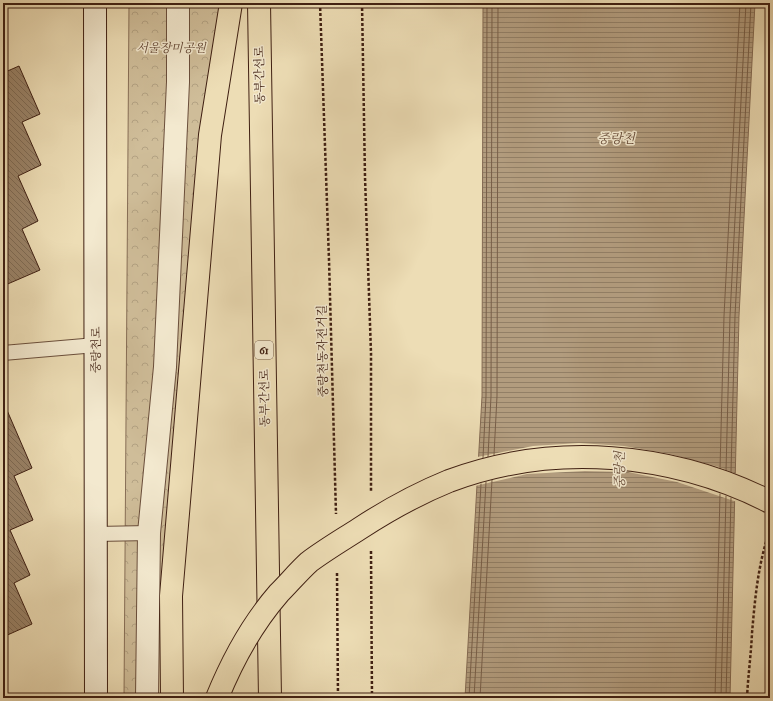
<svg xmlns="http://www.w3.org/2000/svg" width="773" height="701" font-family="'IM FELL Double Pica','Noto Serif KR',serif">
  <defs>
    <pattern id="forest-crowns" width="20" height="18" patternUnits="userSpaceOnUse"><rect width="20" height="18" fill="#cfbd99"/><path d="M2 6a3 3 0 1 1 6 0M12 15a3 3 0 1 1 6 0" fill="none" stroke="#b3a283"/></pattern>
    <pattern id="water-rules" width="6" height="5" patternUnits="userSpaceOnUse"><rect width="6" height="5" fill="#b29c7e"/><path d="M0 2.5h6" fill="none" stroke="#927f66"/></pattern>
    <pattern id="building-back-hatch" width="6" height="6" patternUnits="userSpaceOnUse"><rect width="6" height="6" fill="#998267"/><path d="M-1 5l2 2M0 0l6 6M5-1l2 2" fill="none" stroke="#7e6a53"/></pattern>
  </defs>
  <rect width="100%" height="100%" fill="#edddb5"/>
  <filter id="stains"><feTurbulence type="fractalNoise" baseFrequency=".005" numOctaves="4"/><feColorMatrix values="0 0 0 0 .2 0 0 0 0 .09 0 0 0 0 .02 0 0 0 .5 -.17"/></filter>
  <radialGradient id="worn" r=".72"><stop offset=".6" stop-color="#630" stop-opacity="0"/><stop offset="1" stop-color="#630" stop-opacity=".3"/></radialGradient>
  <!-- forest -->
  <path fill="url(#forest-crowns)" stroke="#876e56" d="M 129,3 L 221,3 L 200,135 L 158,641 L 158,698 L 124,698 Z"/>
  <!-- water -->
  <path fill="url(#water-rules)" stroke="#846a53" d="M 483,3 L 755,3 L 739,316 L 730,698 L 465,698 L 482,396 Z"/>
  <!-- pier -->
  <path fill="#edddb5" d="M 579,443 L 624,446 L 670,454 L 719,467 L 737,474 L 737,502 L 677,482 L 628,472 L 585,471 L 527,474 L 475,486 L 477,457 L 533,446 Z"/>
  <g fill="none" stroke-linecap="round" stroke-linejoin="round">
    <!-- shore -->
    <g stroke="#785e48" stroke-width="1">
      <path d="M 494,455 L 497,396 L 498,3"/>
      <path d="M 488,457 L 491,396 L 492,3"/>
      <path d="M 483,458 L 486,396 L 487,3"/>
      <path d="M 720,469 L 724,316 L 740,3"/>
      <path d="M 726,471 L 730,316 L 746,3"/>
      <path d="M 731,472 L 735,316 L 751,3"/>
      <path d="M 469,698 L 481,484"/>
      <path d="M 474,698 L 486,482"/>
      <path d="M 480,698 L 492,480"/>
      <path d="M 715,698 L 720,494"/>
      <path d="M 721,698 L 726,496"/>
      <path d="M 726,698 L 731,498"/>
    </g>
  </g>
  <!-- building -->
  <g fill="url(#building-back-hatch)" stroke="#3f1f12">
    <path d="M 19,66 L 40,114 L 22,122 L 41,165 L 18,176 L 38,221 L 22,229 L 40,270 L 3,286 L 3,73 Z"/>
    <path d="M 3,401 L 32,468 L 14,476 L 33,520 L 10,530 L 30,575 L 14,583 L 32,624 L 3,637 Z"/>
  </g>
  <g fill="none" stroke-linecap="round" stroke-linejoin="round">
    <!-- service casing -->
    <g stroke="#6a4e3b" stroke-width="16">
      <g id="service">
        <path d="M 3,353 L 96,345"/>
        <path d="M 96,534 L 149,533"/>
      </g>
    </g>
    <!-- pedestrian casing -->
    <g stroke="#6a4e3b" stroke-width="24">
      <path id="pedestrian" d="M 147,698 L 149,533 L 165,367 L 178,82 L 178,3"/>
    </g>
    <!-- secondary casing -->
    <g stroke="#3f1f12" stroke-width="24">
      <path id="secondary" d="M 95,3 L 96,698"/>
    </g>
    <!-- trunk casing -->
    <g stroke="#3f1f12" stroke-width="24">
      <g id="trunk">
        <path d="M 259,3 L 270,698"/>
        <path d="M 172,698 L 171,596 L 210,135 L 231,3"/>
      </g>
    </g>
    <!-- path -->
    <g stroke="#3f1f12" stroke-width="2.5" stroke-dasharray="3 2" stroke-linecap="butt">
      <path d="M 320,3 L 329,260 L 336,514"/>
      <path d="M 362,3 L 365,177 L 371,353 L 371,492"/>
      <path d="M 371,551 L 372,698"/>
      <path d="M 337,573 L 338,698"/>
      <path d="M 747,698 C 748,676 751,655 752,633 C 755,599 758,563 770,530"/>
    </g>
    <!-- service -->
    <use href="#service" stroke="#f3e9cf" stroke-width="14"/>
    <!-- pedestrian -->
    <use href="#pedestrian" stroke="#f3e9cf" stroke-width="22"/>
    <!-- secondary -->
    <use href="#secondary" stroke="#f3e9cf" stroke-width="22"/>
    <!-- trunk -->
    <use href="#trunk" stroke="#edddb5" stroke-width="22"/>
    <!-- trunk-bridge casing -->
    <g stroke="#3f1f12" stroke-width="24" stroke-linecap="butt">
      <path id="trunk-bridge" d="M 217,698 C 232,661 252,624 279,593 C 289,583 299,571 309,562 C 325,550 342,540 359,529 C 388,510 417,494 449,481 C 553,442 672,452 770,502"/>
    </g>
    <!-- trunk-bridge -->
    <use href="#trunk-bridge" stroke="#edddb5" stroke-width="22"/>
  </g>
  <g text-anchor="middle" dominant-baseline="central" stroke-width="3" stroke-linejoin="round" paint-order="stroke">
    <!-- shield labels -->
    <rect fill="#f3e9cf" stroke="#755c4b" stroke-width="1" x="255" y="341" width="18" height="18" rx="3"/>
    <g font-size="11" font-weight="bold" fill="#3f1f12">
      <text x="264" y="350">61</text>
    </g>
    <!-- park labels -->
    <g font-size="12" font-style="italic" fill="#634634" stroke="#f3e9cf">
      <text x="171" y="48">서울장미공원</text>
    </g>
    <!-- street labels -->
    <g font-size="12" fill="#3f1f12" stroke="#f3e9cf">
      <text transform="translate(260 75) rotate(-91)">동부간선로</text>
      <text transform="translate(96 350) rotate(-90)">중랑천로</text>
      <text transform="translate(323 351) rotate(-91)">중랑천동자전거길</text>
      <text transform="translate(265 398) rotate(-91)">동부간선로</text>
    </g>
    <!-- water labels -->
    <g font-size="13" font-style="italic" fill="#674b38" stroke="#f3e9cf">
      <text x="616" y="139">중랑천</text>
      <text transform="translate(620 470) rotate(-90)">중랑천</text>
    </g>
  </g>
  <!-- margin -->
  <rect width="773" height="701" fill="none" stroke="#edddb5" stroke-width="16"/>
  <rect x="4" y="4" width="765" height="693" fill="none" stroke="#3f1f12" stroke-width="2"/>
  <rect x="8" y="8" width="757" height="685" fill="none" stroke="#3f1f12"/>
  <rect width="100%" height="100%" filter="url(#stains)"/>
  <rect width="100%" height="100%" fill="url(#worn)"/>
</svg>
